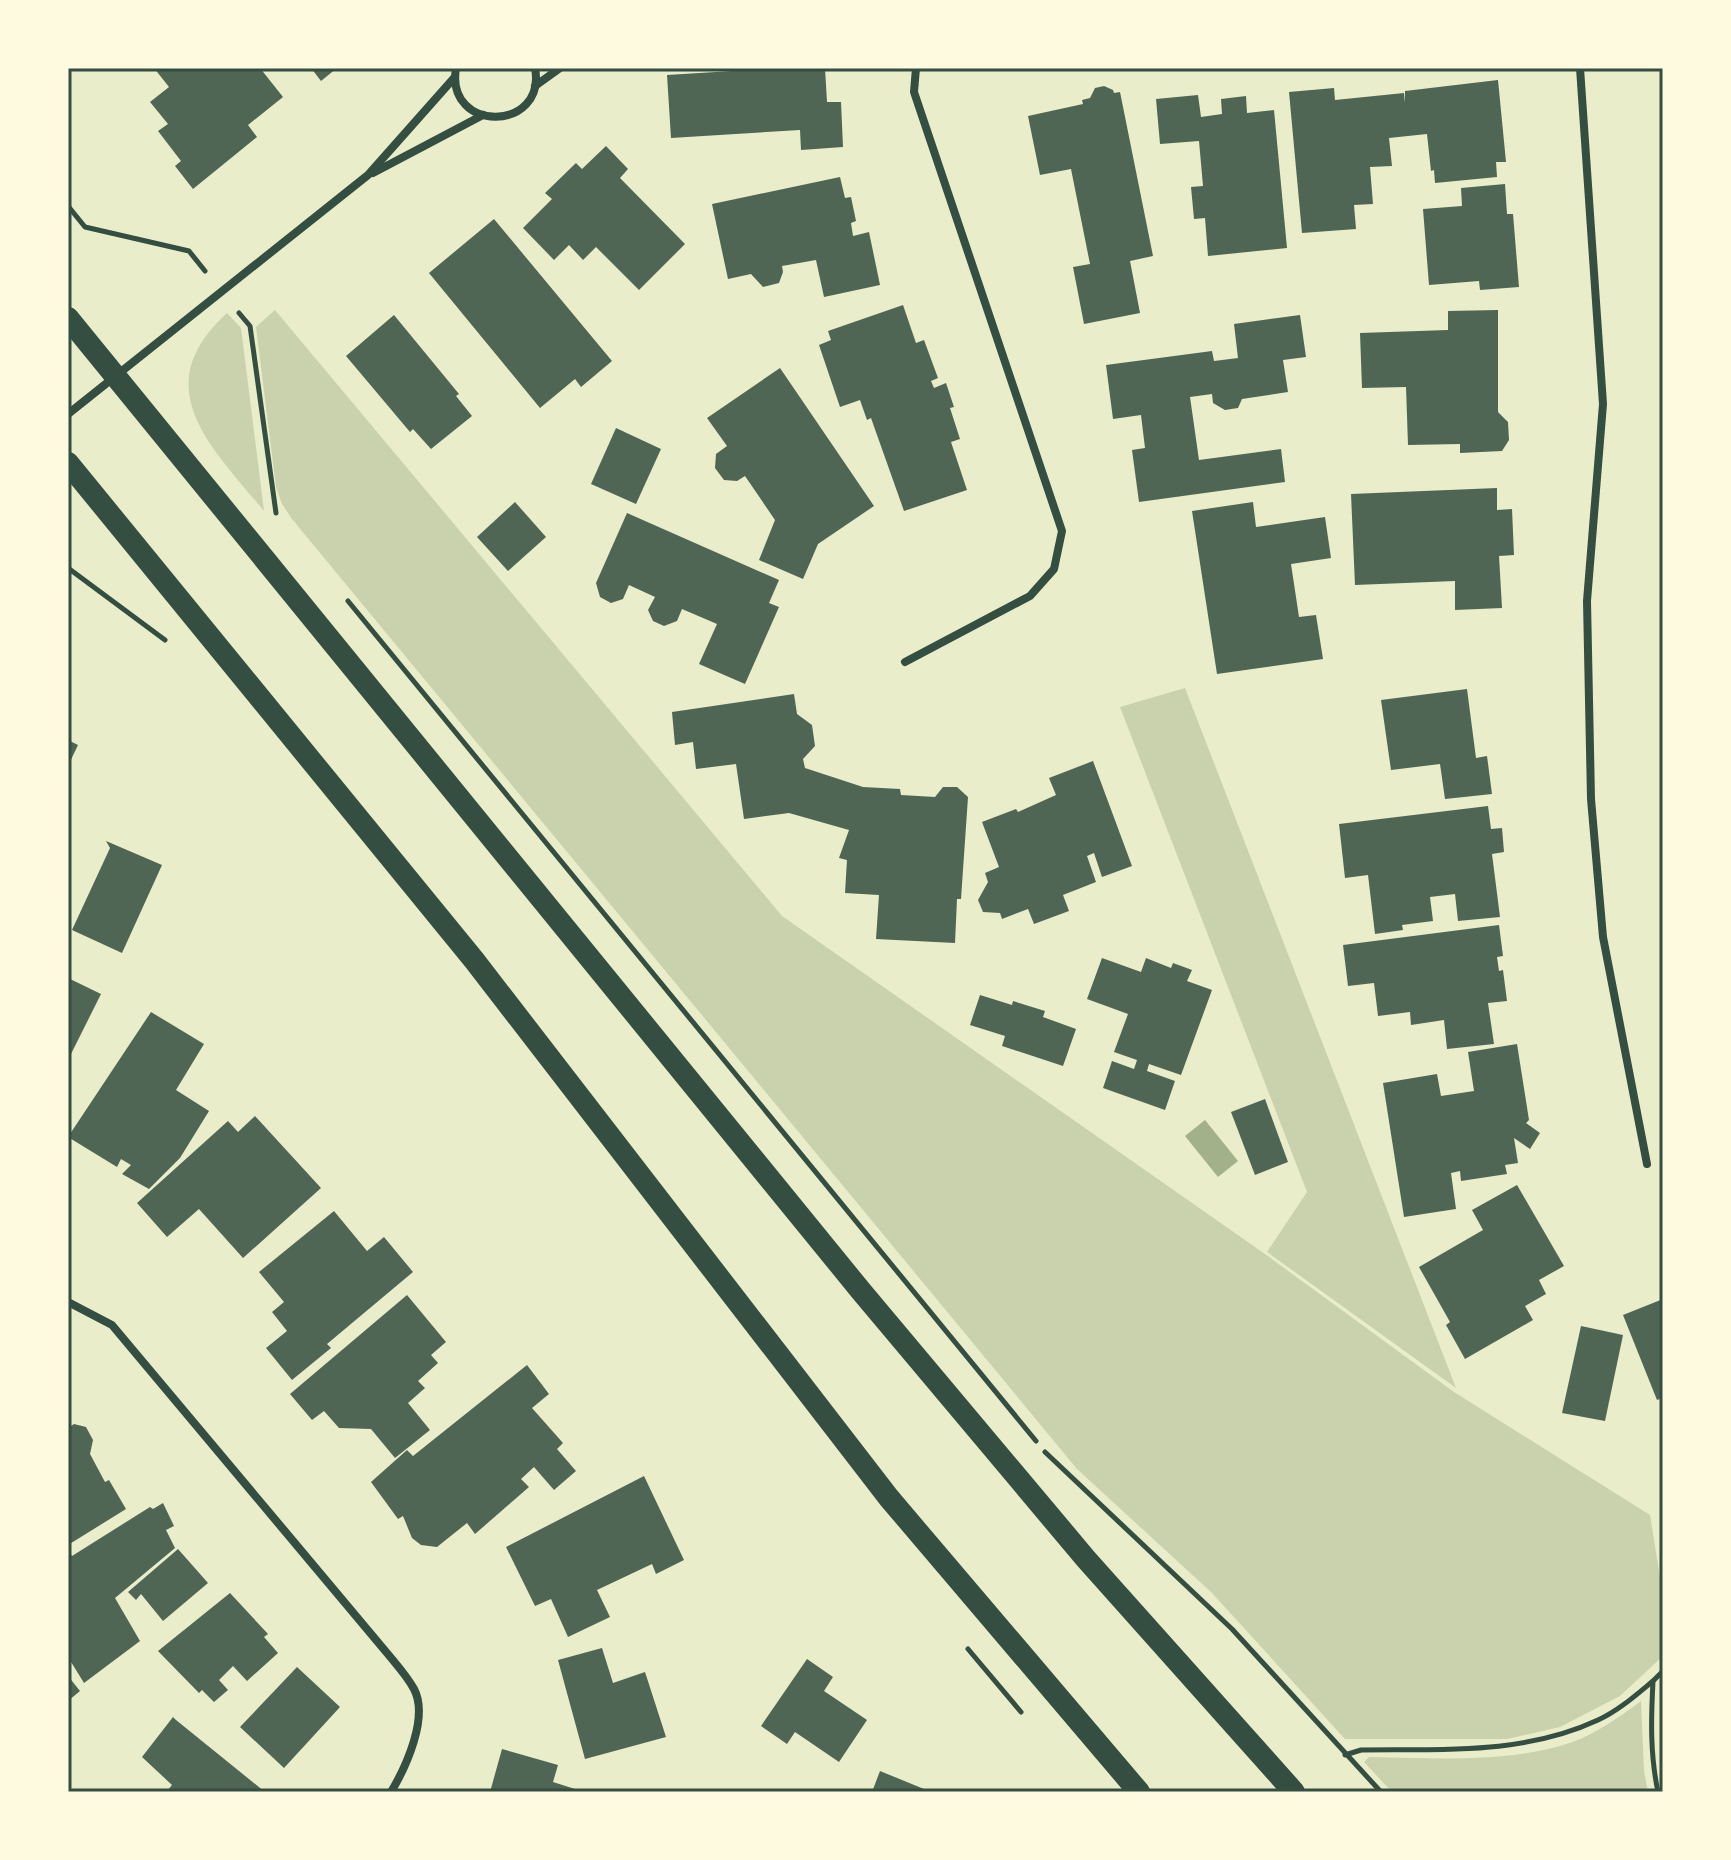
<svg xmlns="http://www.w3.org/2000/svg" width="1731" height="1860" font-family="Lora,serif">
  <rect width="100%" height="100%" fill="#e9edc9"/>
  <!-- green -->
  <g fill="#cad2ad">
    <path d="M 275,310 L 782,916 L 1265,1254 L 1454,1392 L 1650,1515 L 1663,1596 L 1663,1656 L 1620,1696 L 1560,1727 L 1507,1739 L 1345,1739 L 1212,1593 L 1077,1469 L 292,519 L 282,504 L 276,487 L 256,327 Z"/>
    <path d="M 227,313 L 241,328 L 264,511 C 212,447 145,388 227,313 Z"/>
    <path d="M 1185,688 L 1456,1388 L 1267,1252 L 1307,1192 L 1120,707 Z"/>
    <path d="M 1641,1701 L 1644,1771 L 1648,1792 L 1392,1792 L 1364,1762 L 1369,1757 C 1432,1758 1499,1763 1560,1746 C 1590,1738 1617,1719 1641,1701 Z"/>
  </g>
  <!-- water -->
  <path fill="#a3b18a" d="M 1205,1120 L 1238,1161 L 1218,1177 L 1185,1136 Z"/>
  <!-- building -->
  <g fill="#4f6655">
    <path d="M 154,68 L 260,68 L 283,97 L 248,125 L 257,137 L 193,189 L 175,166 L 181,161 L 158,131 L 168,124 L 150,102 L 169,87 Z"/>
    <path d="M 311,68 L 337,68 L 321,81 Z"/>
    <path d="M 778,68 L 825,68 L 827,102 L 841,102 L 843,147 L 801,150 L 800,130 L 671,138 L 667,75 Z"/>
    <path d="M 1498,80 L 1506,162 L 1496,162 L 1497,177 L 1435,183 L 1434,170 L 1431,171 L 1427,134 L 1389,138 L 1392,166 L 1370,167 L 1373,204 L 1354,205 L 1356,229 L 1302,233 L 1289,92 L 1334,88 L 1335,100 L 1404,93 L 1405,103 L 1405,91 Z"/>
    <path d="M 1104,86 L 1113,90 L 1114,93 L 1120,92 L 1153,256 L 1130,261 L 1140,313 L 1084,324 L 1073,267 L 1090,264 L 1071,169 L 1040,175 L 1028,116 L 1083,104 L 1082,100 L 1090,98 L 1095,88 Z"/>
    <path d="M 1198,95 L 1201,117 L 1222,114 L 1221,99 L 1246,96 L 1247,113 L 1274,110 L 1287,248 L 1208,256 L 1205,218 L 1194,219 L 1191,187 L 1203,186 L 1199,141 L 1160,144 L 1156,99 Z"/>
    <path d="M 606,146 L 628,169 L 620,178 L 685,244 L 639,290 L 596,247 L 583,260 L 569,245 L 554,260 L 523,228 L 552,199 L 545,193 L 576,163 L 582,169 Z"/>
    <path d="M 840,177 L 845,198 L 851,197 L 856,221 L 851,223 L 853,236 L 869,232 L 880,285 L 824,297 L 816,260 L 782,266 L 783,272 L 779,283 L 763,287 L 751,274 L 728,279 L 712,204 Z"/>
    <path d="M 1505,184 L 1507,214 L 1513,214 L 1519,287 L 1480,290 L 1479,281 L 1429,285 L 1423,209 L 1462,206 L 1461,188 Z"/>
    <path d="M 494,219 L 612,361 L 581,387 L 575,379 L 540,408 L 429,273 Z"/>
    <path d="M 903,305 L 916,343 L 924,340 L 938,378 L 931,381 L 934,388 L 946,383 L 954,407 L 950,408 L 960,439 L 951,442 L 967,490 L 904,511 L 871,418 L 867,420 L 860,400 L 840,407 L 819,345 L 831,340 L 828,331 Z"/>
    <path d="M 1498,310 L 1498,412 L 1508,422 L 1509,440 L 1502,451 L 1460,453 L 1460,444 L 1408,445 L 1406,387 L 1362,388 L 1360,333 L 1448,330 L 1448,311 Z"/>
    <path d="M 394,315 L 459,394 L 456,396 L 472,416 L 431,449 L 413,429 L 410,432 L 346,356 Z"/>
    <path d="M 1300,315 L 1306,357 L 1283,360 L 1288,392 L 1242,399 L 1238,408 L 1225,410 L 1213,403 L 1212,394 L 1190,397 L 1199,460 L 1281,449 L 1285,482 L 1139,502 L 1132,450 L 1145,448 L 1141,415 L 1113,419 L 1106,365 L 1212,351 L 1214,361 L 1238,358 L 1234,324 Z"/>
    <path d="M 780,368 L 874,506 L 818,544 L 803,579 L 759,560 L 775,520 L 745,476 L 737,481 L 724,480 L 715,468 L 716,454 L 727,446 L 707,418 Z"/>
    <path d="M 616,428 L 661,449 L 636,504 L 591,484 Z"/>
    <path d="M 1497,488 L 1497,510 L 1512,509 L 1514,555 L 1499,556 L 1502,608 L 1455,610 L 1455,581 L 1355,585 L 1351,494 Z"/>
    <path d="M 515,502 L 546,537 L 508,571 L 477,537 Z"/>
    <path d="M 1253,502 L 1256,527 L 1325,517 L 1331,558 L 1291,564 L 1299,617 L 1316,615 L 1323,659 L 1217,674 L 1192,511 Z"/>
    <path d="M 627,513 L 779,580 L 769,603 L 779,607 L 745,684 L 699,664 L 717,624 L 682,609 L 677,621 L 664,626 L 653,621 L 648,610 L 655,597 L 629,585 L 623,599 L 611,603 L 600,597 L 596,583 Z"/>
    <path d="M 1467,689 L 1476,758 L 1487,756 L 1492,794 L 1445,799 L 1440,764 L 1391,770 L 1381,700 Z"/>
    <path d="M 794,694 L 797,714 L 812,725 L 815,746 L 803,759 L 805,768 L 863,787 L 900,789 L 901,795 L 935,797 L 943,787 L 957,787 L 968,797 L 961,899 L 957,899 L 955,943 L 876,939 L 879,895 L 845,893 L 847,860 L 839,858 L 849,830 L 789,813 L 744,819 L 736,764 L 696,769 L 693,742 L 675,745 L 672,712 Z"/>
    <path d="M 68,740 L 78,745 L 68,766 Z"/>
    <path d="M 1093,761 L 1132,866 L 1102,877 L 1094,853 L 1087,856 L 1096,882 L 1063,895 L 1069,911 L 1034,924 L 1028,909 L 1002,919 L 1000,913 L 983,912 L 978,900 L 988,882 L 985,873 L 999,867 L 982,822 L 1016,809 L 1018,812 L 1056,795 L 1049,778 Z"/>
    <path d="M 1488,806 L 1491,829 L 1502,828 L 1504,852 L 1492,854 L 1500,917 L 1458,921 L 1455,894 L 1430,897 L 1433,921 L 1402,925 L 1403,930 L 1375,934 L 1368,875 L 1345,878 L 1339,824 Z"/>
    <path d="M 106,841 L 162,865 L 122,953 L 72,930 L 110,848 Z"/>
    <path d="M 1499,925 L 1503,956 L 1497,957 L 1499,971 L 1503,970 L 1507,1001 L 1488,1003 L 1494,1044 L 1447,1049 L 1444,1020 L 1411,1025 L 1410,1012 L 1378,1016 L 1374,983 L 1348,986 L 1343,945 Z"/>
    <path d="M 1102,958 L 1141,972 L 1146,958 L 1171,968 L 1173,963 L 1192,970 L 1187,981 L 1212,990 L 1181,1075 L 1149,1064 L 1147,1071 L 1175,1081 L 1165,1110 L 1103,1088 L 1112,1061 L 1134,1069 L 1137,1060 L 1114,1052 L 1128,1014 L 1087,999 Z"/>
    <path d="M 68,978 L 101,994 L 68,1060 Z"/>
    <path d="M 980,995 L 1012,1005 L 1013,1001 L 1045,1011 L 1043,1017 L 1076,1029 L 1063,1066 L 1002,1046 L 1005,1036 L 970,1025 Z"/>
    <path d="M 151,1012 L 204,1044 L 176,1090 L 209,1111 L 180,1158 L 149,1189 L 122,1174 L 131,1165 L 121,1159 L 117,1167 L 68,1137 Z"/>
    <path d="M 1517,1044 L 1529,1120 L 1526,1123 L 1540,1133 L 1530,1149 L 1514,1138 L 1518,1163 L 1505,1165 L 1507,1174 L 1461,1181 L 1460,1171 L 1451,1173 L 1456,1209 L 1404,1217 L 1383,1083 L 1437,1074 L 1441,1096 L 1474,1091 L 1468,1052 Z"/>
    <path d="M 1265,1099 L 1288,1162 L 1255,1175 L 1231,1112 Z"/>
    <path d="M 255,1116 L 321,1188 L 243,1258 L 199,1209 L 167,1237 L 137,1203 L 228,1121 L 238,1132 Z"/>
    <path d="M 1517,1185 L 1564,1266 L 1539,1280 L 1546,1294 L 1525,1306 L 1533,1320 L 1465,1359 L 1446,1325 L 1450,1322 L 1419,1267 L 1483,1230 L 1472,1210 Z"/>
    <path d="M 334,1211 L 367,1251 L 384,1237 L 413,1272 L 327,1344 L 331,1348 L 292,1380 L 266,1348 L 287,1331 L 272,1312 L 284,1302 L 259,1272 Z"/>
    <path d="M 407,1295 L 446,1342 L 431,1355 L 438,1363 L 418,1381 L 425,1388 L 408,1403 L 430,1430 L 395,1458 L 371,1429 L 339,1428 L 324,1411 L 312,1420 L 290,1394 Z"/>
    <path d="M 1663,1299 L 1663,1398 L 1657,1400 L 1623,1315 Z"/>
    <path d="M 1581,1326 L 1623,1335 L 1605,1421 L 1562,1413 Z"/>
    <path d="M 527,1365 L 549,1394 L 532,1408 L 563,1443 L 557,1449 L 576,1471 L 554,1490 L 534,1467 L 521,1479 L 529,1487 L 475,1534 L 467,1523 L 437,1547 L 421,1545 L 412,1538 L 403,1516 L 398,1519 L 371,1482 L 407,1450 L 413,1456 Z"/>
    <path d="M 74,1424 L 86,1427 L 93,1440 L 90,1454 L 105,1482 L 109,1480 L 126,1509 L 68,1545 L 68,1428 Z"/>
    <path d="M 644,1476 L 684,1560 L 656,1574 L 652,1564 L 597,1590 L 610,1617 L 568,1637 L 551,1599 L 535,1606 L 506,1547 Z"/>
    <path d="M 163,1503 L 174,1526 L 166,1530 L 175,1548 L 115,1598 L 140,1641 L 84,1683 L 68,1657 L 68,1554 L 70,1553 L 72,1556 L 150,1507 L 153,1509 Z"/>
    <path d="M 178,1549 L 208,1583 L 163,1621 L 141,1594 L 136,1600 L 128,1592 Z"/>
    <path d="M 230,1593 L 268,1634 L 264,1637 L 278,1653 L 247,1681 L 233,1666 L 219,1680 L 228,1690 L 214,1702 L 202,1690 L 199,1693 L 158,1651 Z"/>
    <path d="M 602,1648 L 613,1683 L 645,1672 L 666,1737 L 585,1759 L 558,1660 Z"/>
    <path d="M 807,1659 L 833,1677 L 824,1691 L 867,1720 L 839,1762 L 795,1732 L 787,1744 L 761,1726 Z"/>
    <path d="M 297,1667 L 340,1707 L 284,1768 L 240,1727 Z"/>
    <path d="M 68,1676 L 80,1691 L 68,1701 Z"/>
    <path d="M 173,1717 L 176,1720 L 265,1792 L 166,1792 L 172,1785 L 142,1757 Z"/>
    <path d="M 502,1749 L 558,1765 L 553,1782 L 575,1789 L 574,1792 L 490,1792 Z"/>
    <path d="M 880,1771 L 924,1789 L 927,1792 L 872,1792 Z"/>
  </g>
  <g fill="none" stroke-linecap="round" stroke-linejoin="round">
    <!-- path -->
    <g stroke="#344e41" stroke-width="5">
      <path d="M 68,206 L 85,227 L 189,251 L 205,271"/>
      <path d="M 239,313 L 250,326 L 276,513"/>
      <path d="M 68,568 L 165,640"/>
      <path d="M 348,601 L 1036,1441"/>
      <path d="M 1045,1452 L 1232,1629 L 1381,1792"/>
      <path d="M 968,1649 L 1021,1712"/>
      <path d="M 1345,1755 L 1361,1750 C 1441,1749 1523,1755 1598,1720 C 1618,1711 1636,1695 1653,1681"/>
      <path d="M 1658,1792 C 1650,1754 1651,1719 1653,1681 L 1663,1671"/>
    </g>
    <!-- minor -->
    <g stroke="#344e41" stroke-width="8">
      <path d="M 456,68 C 445,134 547,132 535,68"/>
      <path d="M 1580,68 L 1603,404 L 1587,601 L 1591,799 L 1603,937 L 1647,1164"/>
      <path d="M 535,86 L 560,68"/>
      <path d="M 373,173 L 483,115"/>
      <path d="M 68,414 L 368,175 L 454,78"/>
      <path d="M 905,662 L 1030,596 L 1054,569 L 1062,531 L 914,92 L 916,68"/>
      <path d="M 68,1302 L 112,1325 L 387,1653 C 396,1664 407,1676 414,1689 C 429,1717 406,1767 391,1792"/>
    </g>
    <!-- trunk -->
    <g stroke="#344e41" stroke-width="22">
      <path d="M 68,318 L 861,1291 L 1086,1559 L 1294,1792"/>
      <path d="M 68,463 L 474,960 L 889,1498 L 1139,1792"/>
    </g>
  </g>
  <!-- border -->
  <rect width="1731" height="1860" fill="none" stroke="#fefae0" stroke-width="140"/>
  <rect x="70" y="70" width="1591" height="1720" fill="none" stroke="#344e41" stroke-width="3"/>
</svg>
